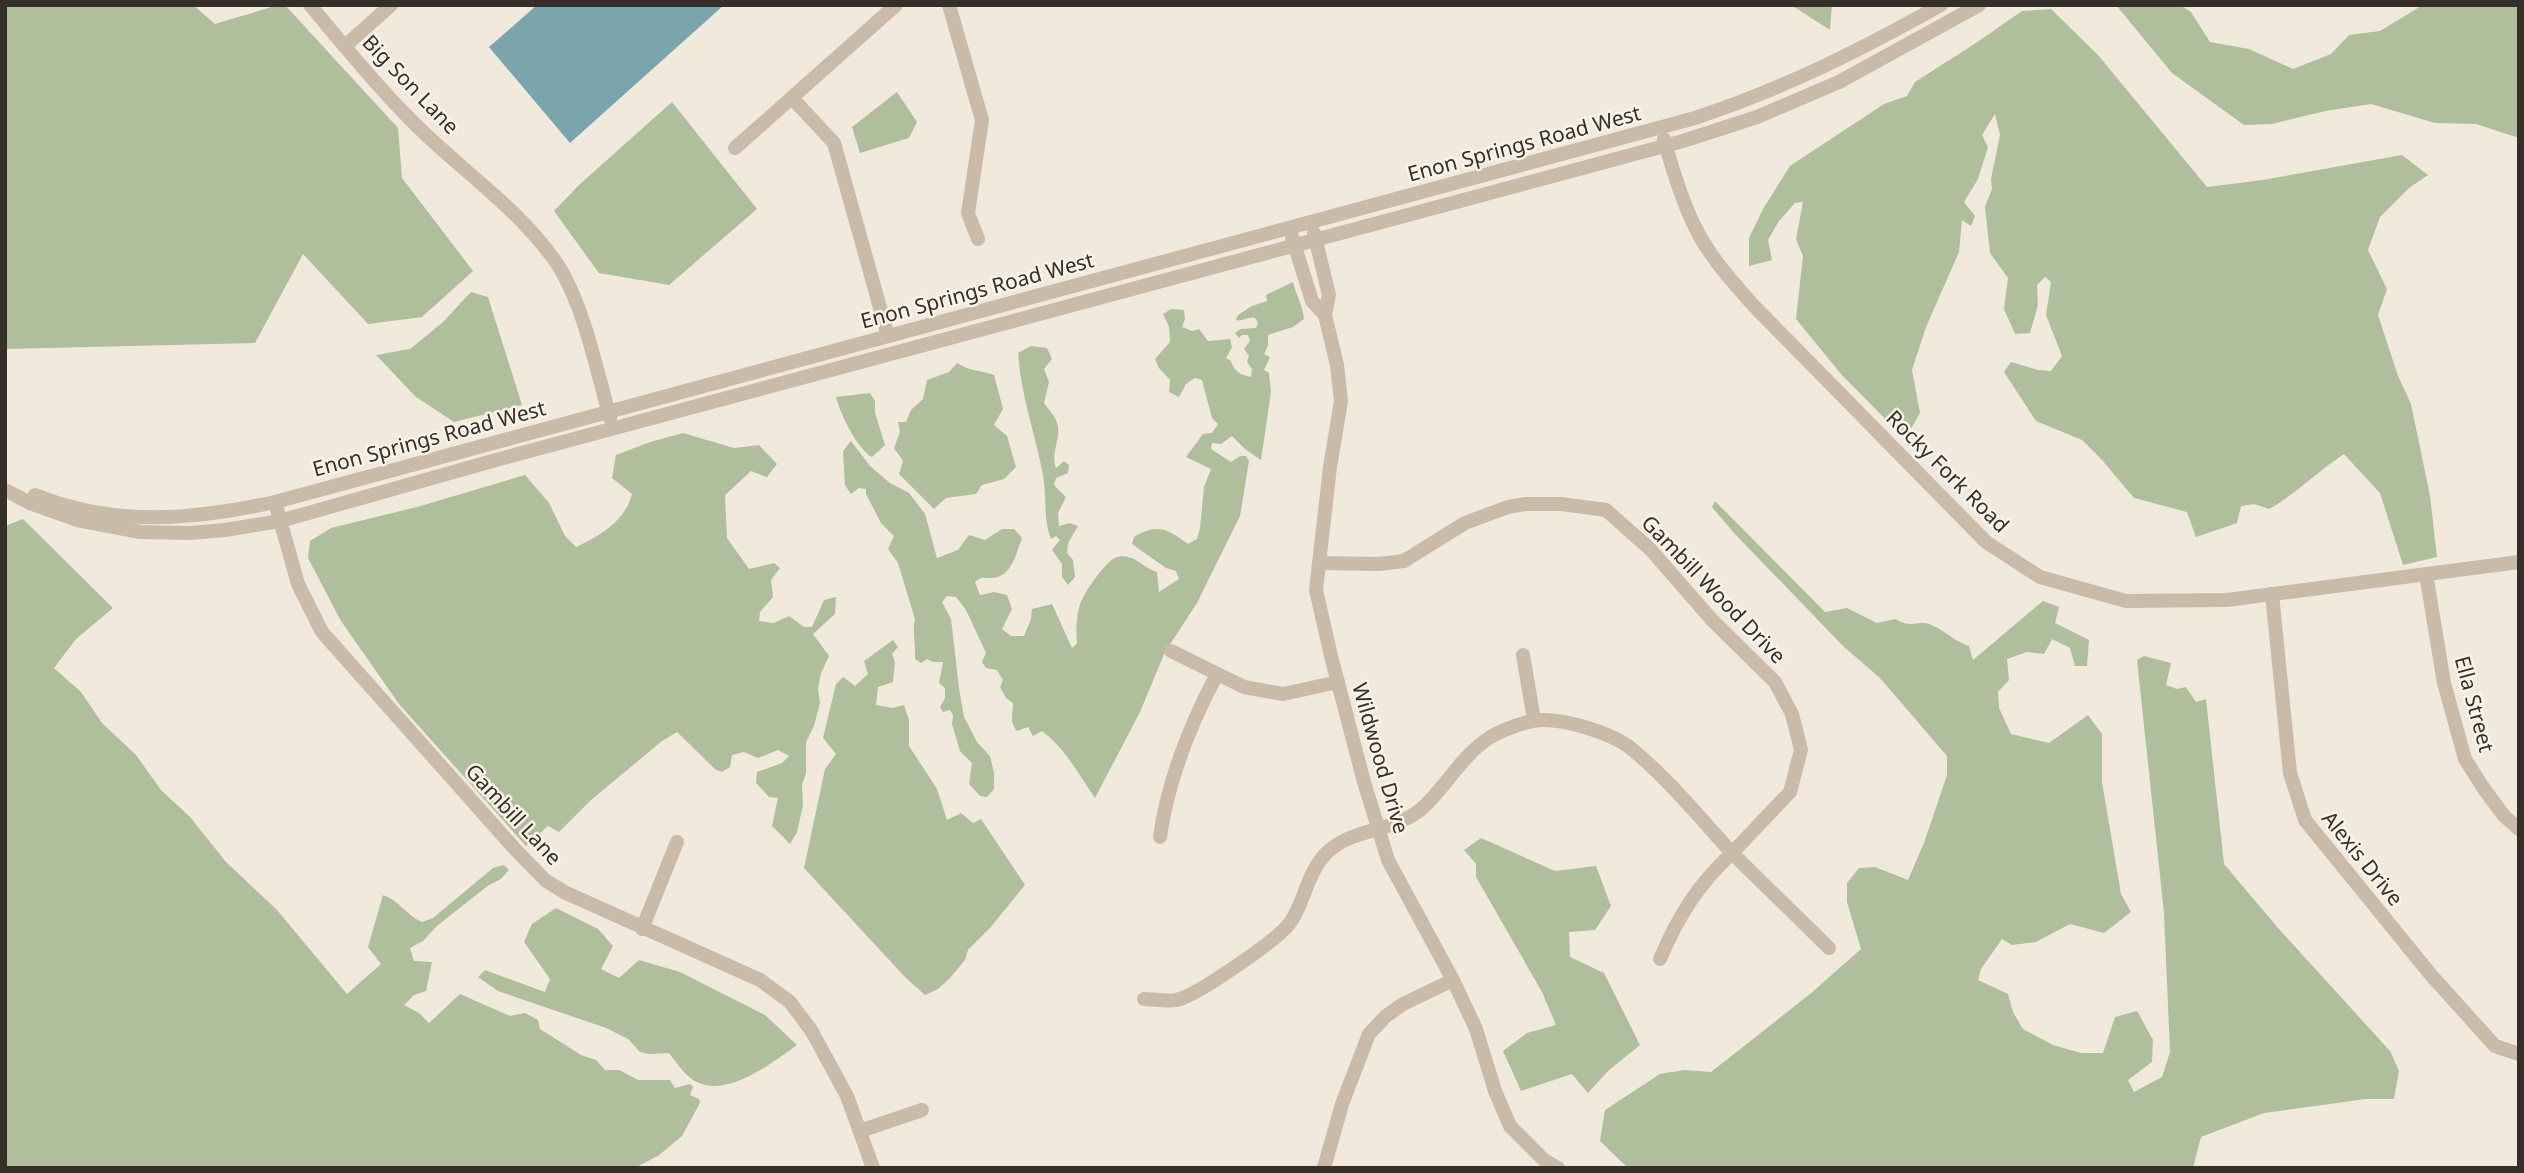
<svg xmlns="http://www.w3.org/2000/svg" width="2524" height="1173" font-family="'Noto Sans',sans-serif">
  <rect width="100%" height="100%" fill="#f1e9db"/>
  <!-- green -->
  <g fill="#afbf9c">
    <path d="M 5,5 L 193,5 L 215,24 L 278,5 L 285,5 L 398,128 L 402,178 L 473,271 L 422,317 L 368,324 L 303,254 L 255,343 L 5,349 Z"/>
    <path d="M 1791,5 L 1832,5 L 1830,30 Z"/>
    <path d="M 2116,5 L 2180,5 L 2191,12 L 2210,42 L 2249,49 L 2293,69 L 2331,54 L 2349,35 L 2380,31 L 2423,5 L 2519,5 L 2519,138 L 2476,124 L 2435,123 L 2371,104 L 2325,111 L 2272,124 L 2244,125 L 2172,73 Z"/>
    <path d="M 2051,9 L 2098,55 L 2207,187 L 2263,180 L 2402,155 L 2428,175 L 2409,188 L 2380,217 L 2368,250 L 2387,289 L 2378,315 L 2398,376 L 2411,404 L 2430,496 L 2437,557 L 2403,565 L 2380,493 L 2344,454 C 2318,471 2296,494 2269,509 L 2254,504 L 2241,506 L 2237,523 L 2196,537 L 2187,512 L 2134,498 L 2102,460 L 2082,440 L 2036,421 L 2004,372 L 2011,362 L 2038,370 L 2051,371 L 2062,356 L 2046,315 L 2051,282 L 2045,277 L 2037,285 L 2038,305 L 2030,333 L 2015,334 L 2004,309 L 2008,278 L 1990,253 L 1985,207 L 1992,189 L 1991,179 L 2000,135 L 1995,114 L 1982,135 L 1988,147 L 1978,179 L 1964,202 L 1975,216 L 1971,226 L 1962,220 L 1959,252 L 1926,327 L 1912,370 L 1920,413 L 1905,439 L 1841,374 L 1796,319 L 1803,256 L 1796,239 L 1803,202 L 1795,203 L 1779,221 L 1768,240 L 1772,260 L 1749,266 L 1749,238 L 1763,209 L 1790,166 L 1884,104 L 1907,96 L 1915,82 L 1976,43 L 2022,11 Z"/>
    <path d="M 897,92 L 917,122 L 909,138 L 860,153 L 852,127 Z"/>
    <path d="M 672,102 L 757,209 L 669,285 L 599,273 L 554,211 L 579,185 Z"/>
    <path d="M 1293,282 C 1296,295 1303,306 1304,319 L 1293,327 L 1268,335 L 1268,345 L 1264,354 L 1270,357 L 1264,370 L 1269,373 L 1271,392 L 1261,460 L 1245,449 L 1232,436 L 1221,444 L 1212,443 L 1211,449 L 1231,462 L 1240,456 L 1246,456 L 1249,461 L 1240,516 L 1197,603 L 1165,652 L 1140,712 L 1095,798 C 1079,775 1065,748 1042,731 L 1033,736 L 1028,727 L 1017,731 C 1009,721 1013,715 1013,703 L 1006,698 L 1000,687 L 1003,680 L 997,670 L 986,668 L 982,662 L 986,653 L 966,610 L 956,597 L 947,596 L 942,602 L 951,619 L 959,688 L 964,717 L 977,742 L 990,756 L 994,773 L 994,789 L 987,797 L 980,796 L 969,784 L 972,763 L 960,751 L 952,724 L 953,715 L 950,710 L 943,712 L 940,707 L 945,698 L 945,688 L 939,683 L 943,662 L 933,662 L 927,659 L 921,663 L 915,659 C 916,647 912,630 915,619 L 898,563 L 888,549 L 894,536 L 881,523 L 866,494 L 866,489 L 859,488 L 851,494 L 845,485 L 843,451 L 851,441 L 870,466 L 890,483 L 909,493 L 925,514 L 937,558 L 958,550 L 969,535 L 985,540 L 1002,529 L 1014,529 L 1022,538 C 1016,553 1012,578 991,578 C 982,578 982,576 975,582 L 980,595 L 994,592 L 1007,595 L 1012,609 L 1002,629 L 1011,636 L 1024,636 L 1031,619 L 1032,609 L 1052,604 L 1072,648 L 1077,643 C 1076,630 1076,617 1080,604 C 1084,593 1106,560 1117,557 C 1134,553 1144,569 1157,572 L 1159,592 L 1179,579 L 1176,571 L 1166,568 L 1132,544 L 1134,537 C 1158,523 1167,529 1188,544 L 1197,539 L 1200,528 L 1204,487 L 1211,469 L 1186,457 L 1203,434 L 1212,433 L 1218,424 L 1212,418 L 1202,380 L 1195,378 L 1186,384 L 1179,397 L 1169,392 L 1170,380 L 1159,368 L 1155,359 L 1170,342 L 1169,327 L 1163,314 L 1171,309 L 1184,310 L 1185,319 L 1182,327 L 1192,331 L 1199,329 L 1208,341 L 1230,339 L 1232,347 L 1226,358 L 1231,361 C 1234,372 1241,375 1251,377 L 1252,369 L 1247,362 L 1249,356 L 1244,349 L 1250,341 L 1248,335 L 1242,335 L 1239,338 L 1235,333 L 1240,329 L 1256,328 L 1258,323 L 1255,318 C 1248,316 1243,322 1236,320 L 1238,315 L 1252,306 L 1267,301 L 1266,295 Z"/>
    <path d="M 471,292 L 488,297 L 522,405 L 454,422 L 416,397 L 376,355 L 410,349 L 442,323 Z"/>
    <path d="M 1031,346 L 1047,348 L 1052,359 L 1044,369 L 1049,382 L 1044,403 C 1048,409 1055,416 1057,423 C 1062,437 1050,453 1056,468 L 1064,461 L 1069,465 L 1068,473 L 1056,478 L 1054,485 L 1066,497 L 1058,513 L 1059,526 L 1070,523 L 1078,526 L 1068,543 L 1067,553 L 1073,560 L 1075,577 L 1068,585 L 1062,577 L 1062,564 L 1052,550 L 1060,540 L 1056,536 L 1051,539 C 1043,519 1047,496 1043,475 C 1035,433 1021,396 1018,353 Z"/>
    <path d="M 957,363 C 968,371 981,370 994,375 L 1003,409 L 994,425 L 1007,436 L 1016,467 L 1004,479 L 982,485 L 976,494 L 946,498 L 934,509 L 899,474 L 903,461 L 894,448 L 900,432 L 898,422 L 906,422 L 911,410 L 923,399 L 927,380 L 949,372 Z"/>
    <path d="M 870,393 L 875,401 L 875,413 L 885,445 L 872,457 C 857,449 840,413 836,397 Z"/>
    <path d="M 683,433 L 734,448 L 759,445 L 777,464 L 767,477 L 751,471 L 725,495 L 727,538 L 749,569 L 774,563 L 780,568 L 771,580 L 773,597 L 760,612 L 759,621 L 774,623 L 789,616 L 804,627 L 812,627 L 824,600 L 836,597 L 835,614 L 813,634 L 829,656 L 821,673 L 818,689 L 820,703 L 814,726 L 806,742 L 806,773 L 802,785 L 803,805 L 797,832 L 790,844 L 772,826 L 778,798 L 769,797 L 756,783 L 757,772 L 782,763 L 789,756 L 778,750 L 758,758 L 744,752 L 732,755 L 730,767 L 722,772 L 716,770 L 677,732 L 662,741 L 591,800 L 559,832 L 548,826 L 526,846 L 399,704 L 341,621 L 308,558 L 310,541 L 331,528 L 417,507 L 525,475 L 549,503 L 565,536 L 576,547 C 600,536 626,520 632,494 L 612,478 L 616,455 L 650,442 Z"/>
    <path d="M 1715,501 L 1825,612 L 1847,608 L 1877,623 L 1895,619 C 1913,629 1916,620 1929,624 C 1943,629 1954,641 1969,646 L 1973,660 L 2043,601 L 2059,607 L 2055,623 L 2089,640 L 2087,666 L 2075,666 L 2070,648 L 2052,639 L 2044,654 L 2027,652 L 2007,659 L 2009,680 L 1998,692 L 1999,708 L 2011,734 L 2049,743 L 2088,715 L 2102,734 L 2102,782 L 2121,894 L 2131,912 L 2104,933 L 2070,924 L 2036,942 L 2012,945 L 2002,939 L 1981,969 L 1978,980 L 2008,994 L 2013,1012 L 2023,1029 L 2053,1045 L 2081,1053 L 2103,1053 L 2115,1017 L 2137,1011 L 2153,1040 L 2152,1062 L 2128,1080 L 2134,1092 L 2162,1077 L 2170,1052 L 2164,913 L 2137,660 L 2144,656 L 2171,663 L 2166,685 L 2177,689 L 2186,687 L 2196,702 L 2206,699 L 2224,864 L 2278,928 L 2390,1051 L 2399,1071 L 2394,1099 L 2366,1099 L 2264,1113 L 2201,1137 L 2193,1168 L 1628,1168 L 1600,1141 L 1605,1110 L 1660,1074 L 1684,1070 L 1711,1072 L 1810,994 L 1861,949 L 1847,902 L 1847,883 L 1859,868 L 1875,867 L 1908,880 L 1924,843 L 1947,775 L 1947,756 L 1880,678 L 1843,646 L 1734,533 L 1712,507 Z"/>
    <path d="M 23,519 L 113,608 L 76,639 L 54,668 L 81,692 L 102,723 L 136,755 L 161,790 L 190,817 L 226,862 L 277,910 L 347,994 L 381,964 L 368,947 L 383,895 C 400,901 406,915 422,922 L 433,918 L 493,868 L 504,865 L 509,870 L 501,879 L 489,885 L 438,925 L 423,941 L 410,948 L 414,961 L 432,962 L 426,991 L 414,995 L 404,1005 L 419,1013 L 429,1023 L 460,994 L 510,1016 L 525,1013 L 538,1020 L 540,1029 L 581,1055 L 596,1060 L 605,1070 L 619,1070 L 638,1080 L 670,1080 L 675,1088 L 690,1084 L 693,1087 L 690,1095 L 699,1099 L 700,1103 L 682,1136 L 658,1156 L 634,1168 L 5,1168 L 5,526 Z"/>
    <path d="M 893,640 L 898,647 L 892,654 L 895,662 L 893,682 L 878,687 L 876,705 L 892,708 L 904,705 L 909,720 L 909,746 L 937,789 L 947,820 L 961,813 L 973,823 L 981,819 L 1025,885 L 990,928 L 968,950 L 965,960 L 950,978 L 938,989 L 925,995 L 905,977 L 804,868 L 825,769 L 836,754 L 823,738 L 836,684 L 843,677 L 855,686 L 868,674 L 864,661 Z"/>
    <path d="M 1481,838 L 1555,871 L 1596,866 L 1611,906 L 1595,930 L 1569,932 L 1570,957 L 1604,973 L 1640,1045 L 1608,1071 L 1588,1093 L 1572,1074 L 1521,1091 L 1503,1051 L 1527,1033 L 1556,1025 L 1542,992 L 1476,877 L 1476,864 L 1464,850 Z"/>
    <path d="M 556,908 L 598,929 L 613,946 L 601,969 L 619,978 L 639,960 L 680,972 L 765,1015 L 797,1045 C 773,1062 731,1096 699,1083 C 686,1078 677,1063 669,1053 L 649,1054 L 640,1052 L 628,1039 L 606,1028 L 498,991 L 478,977 L 485,970 L 545,992 L 550,979 L 524,942 L 532,924 Z"/>
  </g>
  <!-- water -->
  <path fill="#7ba5ad" d="M 537,5 L 724,5 L 570,143 L 489,47 Z"/>
  <g fill="none" stroke-linecap="round" stroke-linejoin="round">
    <!-- street -->
    <g stroke="#c9bba8" stroke-width="14">
      <path d="M 310,5 C 342,43 373,82 408,117 C 455,166 513,203 553,258 C 582,297 597,371 610,418"/>
      <path d="M 949,5 L 982,120 L 968,213 L 978,239"/>
      <path d="M 345,46 L 391,5"/>
      <path d="M 793,99 L 834,143 L 888,336"/>
      <path d="M 1664,139 C 1672,168 1681,199 1695,227 C 1709,256 1732,281 1753,305 L 1986,542 L 2040,577 L 2126,601 L 2227,600 L 2519,562"/>
      <path d="M 735,148 L 896,5"/>
      <path d="M 1314,233 L 1329,295 L 1325,315 L 1337,365 L 1341,401 L 1330,467 L 1316,590 L 1331,656 L 1364,782 L 1388,860 L 1453,980 L 1476,1029 L 1495,1091 L 1510,1126 L 1544,1160 L 1558,1168"/>
      <path d="M 1292,237 L 1312,301 L 1325,315"/>
      <path d="M 5,490 L 32,504 L 77,520 L 140,532 L 190,533 L 225,530 L 280,521 L 496,460 L 1683,141 L 1757,117 L 1839,82 L 1979,5"/>
      <path d="M 35,495 C 115,527 193,520 275,502 L 1695,118 C 1785,88 1859,51 1941,5"/>
      <path d="M 275,502 L 298,584 L 322,632 L 514,848 L 545,880 L 564,892 L 760,980 L 790,1002 L 811,1030 L 847,1096 L 873,1168"/>
      <path d="M 2426,574 L 2444,683 L 2465,759 L 2482,786 L 2504,816 L 2519,829"/>
      <path d="M 2272,594 L 2290,773 L 2305,820 L 2431,975 L 2495,1046 L 2519,1054"/>
      <path d="M 1171,651 L 1244,687 L 1283,694 L 1338,682"/>
      <path d="M 1523,655 L 1534,720"/>
      <path d="M 1160,837 C 1168,779 1190,725 1217,674"/>
      <path d="M 642,929 L 677,842"/>
      <path d="M 1660,959 C 1679,915 1697,886 1732,853 L 1829,948"/>
      <path d="M 1144,999 C 1154,999 1166,1002 1176,1000 C 1195,997 1277,940 1289,924 C 1304,905 1305,879 1322,858 C 1347,827 1390,834 1420,810 C 1445,789 1460,757 1489,738 C 1500,731 1521,723 1533,721 C 1559,716 1613,733 1633,750 C 1669,780 1700,818 1732,853 L 1790,792 L 1801,750 L 1792,714 L 1775,682 L 1712,620 L 1651,550 L 1606,510 L 1561,504 L 1526,504 L 1508,507 L 1465,523 L 1404,561 L 1379,564 L 1319,563"/>
      <path d="M 860,1131 L 922,1110"/>
      <path d="M 1324,1168 L 1342,1104 L 1369,1034 L 1386,1016 L 1403,1004 L 1453,980"/>
    </g>
  </g>
  <g text-anchor="middle" dominant-baseline="central" stroke-width="5" stroke-linejoin="round" paint-order="stroke">
    <!-- street labels -->
    <g font-size="21" fill="#362e28" stroke="#f9f3e8">
      <text transform="translate(411 84) rotate(46)">Big Son Lane</text>
      <text transform="translate(1524 143) rotate(-15)">Enon Springs Road West</text>
      <text transform="translate(977 290) rotate(-15)">Enon Springs Road West</text>
      <text transform="translate(429 438) rotate(-15)">Enon Springs Road West</text>
      <text transform="translate(1948 471) rotate(45)">Rocky Fork Road</text>
      <text transform="translate(1714 589) rotate(46)">Gambill Wood Drive</text>
      <text transform="translate(2475 704) rotate(75)">Ella Street</text>
      <text transform="translate(1381 758) rotate(74)">Wildwood Drive</text>
      <text transform="translate(514 814) rotate(47)">Gambill Lane</text>
      <text transform="translate(2363 858) rotate(51)">Alexis Drive</text>
    </g>
  </g>
  <!-- border -->
  <rect width="2524" height="1173" fill="none" stroke="#362e28" stroke-width="14"/>
</svg>
